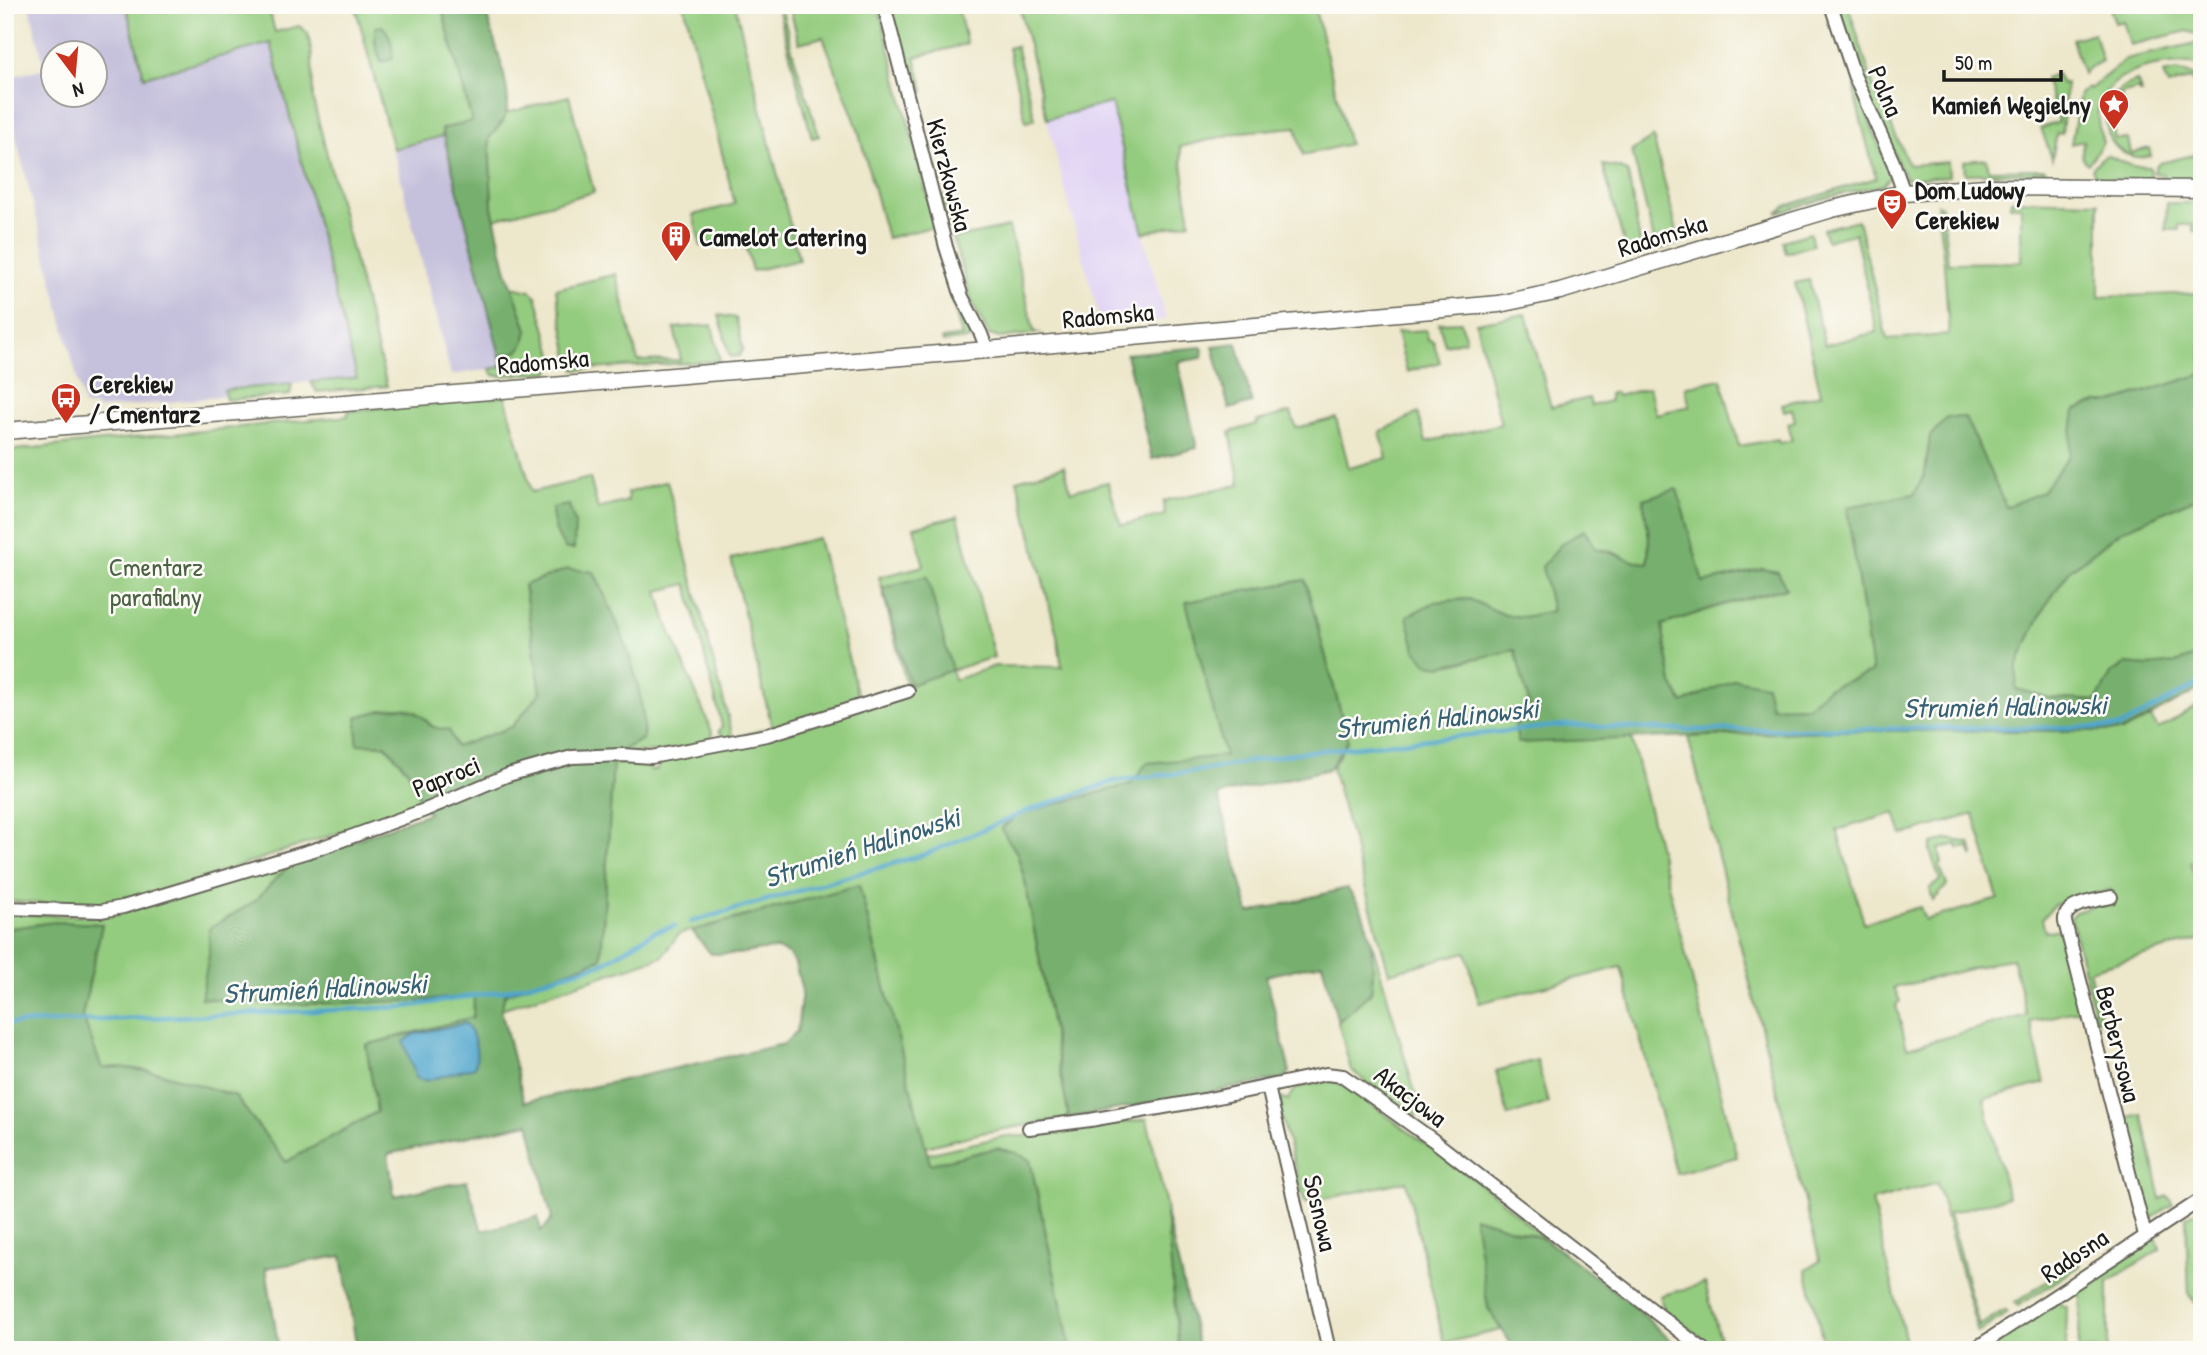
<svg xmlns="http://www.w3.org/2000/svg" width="2207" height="1355" font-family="'Patrick Hand',sans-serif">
  <rect width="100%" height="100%" fill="#fdfcf7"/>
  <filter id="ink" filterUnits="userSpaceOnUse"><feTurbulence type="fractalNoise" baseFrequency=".0143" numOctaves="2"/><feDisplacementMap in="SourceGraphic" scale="14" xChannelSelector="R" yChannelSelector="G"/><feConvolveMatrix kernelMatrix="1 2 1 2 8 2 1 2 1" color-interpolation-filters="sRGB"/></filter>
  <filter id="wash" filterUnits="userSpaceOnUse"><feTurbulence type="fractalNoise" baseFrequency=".00686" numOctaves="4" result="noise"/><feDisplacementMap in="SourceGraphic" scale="28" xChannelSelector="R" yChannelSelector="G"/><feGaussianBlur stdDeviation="1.57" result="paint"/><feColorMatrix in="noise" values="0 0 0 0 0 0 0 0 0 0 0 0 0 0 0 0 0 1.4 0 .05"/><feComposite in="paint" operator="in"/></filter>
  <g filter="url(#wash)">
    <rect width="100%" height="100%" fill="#ede7cb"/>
    <!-- built -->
    <path fill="#e1d4f4" d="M 1111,102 L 1143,233 L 1166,320 L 1102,327 L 1066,194 L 1047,119 Z"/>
    <!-- industrial -->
    <g fill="#c5c0db" fill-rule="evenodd">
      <path d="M 29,5 L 126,5 L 145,77 L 271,42 L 357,378 L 224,390 L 225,396 L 133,406 L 99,409 L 94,406 L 84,406 L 5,94 L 5,78 L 45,68 ZM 52,52 L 94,52 L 94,94 L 52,94 Z"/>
      <path d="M 443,136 L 503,367 L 451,375 L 393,149 Z"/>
    </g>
    <!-- green -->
    <g fill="#94cc7f" stroke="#58744e" stroke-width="2" fill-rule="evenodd">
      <path d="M 126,5 L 268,5 L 275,32 L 299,26 L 308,33 L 312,56 L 313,100 L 387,386 L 317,392 L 311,382 L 357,378 L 271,43 L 144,77 Z"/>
      <path d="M 355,5 L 441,5 L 472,122 L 442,129 L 443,136 L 393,149 Z"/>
      <path d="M 684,5 L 735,5 L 799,260 L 752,271 L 743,235 L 701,246 L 693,215 L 735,204 Z"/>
      <path d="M 777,5 L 781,5 L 792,50 L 819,136 L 812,138 Z"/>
      <path d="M 789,5 L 878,5 L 935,226 L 959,309 L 973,329 L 968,330 L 970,339 L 943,342 L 942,339 L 962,336 L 932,227 L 887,238 L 857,126 L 823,37 L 799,43 Z"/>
      <path d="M 891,5 L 957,5 L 967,44 L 915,57 L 924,91 L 919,92 L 926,124 L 921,126 Z"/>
      <path d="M 1019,5 L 1314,5 L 1349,144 L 1303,155 L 1296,127 L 1241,132 L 1180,147 L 1190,222 L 1143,233 L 1111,103 L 1047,119 Z"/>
      <path d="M 1837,5 L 1848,5 L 1874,88 L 1909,165 L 1948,162 L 1949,176 L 1906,179 L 1867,94 Z"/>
      <path d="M 2109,5 L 2192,5 L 2202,36 L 2187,31 L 2130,45 L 2123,21 L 2115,23 Z"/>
      <path d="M 2094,33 L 2102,61 L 2089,68 L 2083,74 L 2072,39 Z"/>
      <path d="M 2196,43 L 2202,44 L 2202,66 C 2169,58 2104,69 2098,111 C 2096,121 2101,133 2103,143 L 2088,164 C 2079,159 2083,150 2083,141 L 2071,144 L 2080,94 L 2088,87 L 2090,89 L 2126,59 Z"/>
      <path d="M 1016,46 L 1035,119 L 1026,122 L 1008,48 Z"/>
      <path d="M 2176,71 L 2201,77 L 2202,82 L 2193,83 L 2191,78 L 2168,86 L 2163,74 Z"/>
      <path d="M 2057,74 L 2062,84 L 2066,83 L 2062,134 L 2057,133 L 2052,159 L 2041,128 L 2059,122 L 2045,78 Z"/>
      <path d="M 2137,81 L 2142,93 L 2139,93 L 2138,89 L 2121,94 L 2127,114 L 2119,115 L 2118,119 L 2111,123 L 2110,126 L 2113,127 L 2115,139 L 2128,139 L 2131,153 L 2149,148 L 2151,156 C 2100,167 2089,95 2137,81 Z"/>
      <path d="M 1855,84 L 1891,176 L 1883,185 L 1833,196 L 1777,213 L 1786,206 L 1876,178 L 1856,101 Z"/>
      <path d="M 569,96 L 594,192 L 494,219 L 492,207 L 489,138 L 503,122 L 506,113 Z"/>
      <path d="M 1653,137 L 1680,243 L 1660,249 L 1654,240 L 1632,151 Z"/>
      <path d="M 2202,153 L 2202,181 L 2162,181 L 2163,174 L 2154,173 L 2156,166 L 2160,163 Z"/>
      <path d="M 2107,155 L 2132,166 L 2149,167 L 2151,171 L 2150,178 L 2160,178 L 2159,181 L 2097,179 L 2092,169 L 2100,159 Z"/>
      <path d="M 1987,159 L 1989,170 L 2045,169 L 2047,173 L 1965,174 L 1964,161 Z"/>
      <path d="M 1603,165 L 1620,168 L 1628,173 L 1640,243 L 1639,255 L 1628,258 Z"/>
      <path d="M 944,196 L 956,238 L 1009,227 L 1034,331 L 1039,333 L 1000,338 L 989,335 L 972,303 L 941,197 Z"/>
      <path d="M 2011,200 L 2099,202 L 2099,297 L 2202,293 L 2202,374 L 2112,402 L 2100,402 L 2076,410 L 2070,456 L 2042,492 L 2005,508 L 1965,417 L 1948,418 L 1930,441 L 1925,474 L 1914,495 L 1847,507 L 1872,672 L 1828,688 L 1808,706 L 1771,707 L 1735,679 L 1684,704 L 1672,684 L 1662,625 L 1718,606 L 1786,588 L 1762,569 L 1703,583 L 1643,499 L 1649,536 L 1648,563 C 1626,563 1630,558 1612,552 C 1591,544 1563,560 1543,567 L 1552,611 L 1524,617 L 1505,615 L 1468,599 L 1435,602 L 1441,666 L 1515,650 L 1540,742 L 1631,738 L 1737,1157 L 1676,1173 L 1621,967 L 1479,1003 L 1466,952 L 1389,973 L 1332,768 L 1348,739 L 1305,580 L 1187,602 L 1226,756 L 1195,760 L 1131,784 L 1019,814 L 1001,828 L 1017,853 L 1025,881 L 1069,1118 L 981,1133 L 925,1147 L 859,885 L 679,934 L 662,957 L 501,1009 L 505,994 L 601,959 L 613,762 L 643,763 L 651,771 L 659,769 L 657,760 L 772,727 L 731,559 L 818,538 L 859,700 L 906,684 L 879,577 L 924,566 L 914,527 L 958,516 L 994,657 L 952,670 L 954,680 L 995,666 L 1062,667 L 1057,635 L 1017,480 L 1064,466 L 1071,491 L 1108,482 L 1121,525 L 1165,515 L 1163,501 L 1240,484 L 1230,432 L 1257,424 L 1257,421 L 1291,412 L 1296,428 L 1336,418 L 1349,468 L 1387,458 L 1380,432 L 1418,413 L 1426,442 L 1501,424 L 1476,323 L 1526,314 L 1551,407 L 1589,398 L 1591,406 L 1610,401 L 1609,394 L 1615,392 L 1617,396 L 1649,388 L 1656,414 L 1690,406 L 1685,387 L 1721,379 L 1739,446 L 1778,439 L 1779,443 L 1792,440 L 1788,423 L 1795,421 L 1792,409 L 1784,411 L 1782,404 L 1821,394 L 1795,283 L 1809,280 L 1825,345 L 1877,332 L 1855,233 L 1827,241 L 1823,229 L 1858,220 L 1887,339 L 1949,335 L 1944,263 L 1937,204 L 1942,206 L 1948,263 L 2021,262 L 2021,206 L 2010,206 ZM 918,579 L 910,684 L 883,588 Z"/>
      <path d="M 2167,203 L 2202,203 L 2202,231 L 2193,231 L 2193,225 L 2179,225 L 2179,230 L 2166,230 Z"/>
      <path d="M 1810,233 L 1813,245 L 1786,253 L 1783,241 Z"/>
      <path d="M 616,274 L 638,361 L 681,360 L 674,328 L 712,325 L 720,361 L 575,370 L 569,357 L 556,289 Z"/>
      <path d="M 512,287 L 530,291 L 536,296 L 554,358 L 550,372 L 498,376 L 494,375 L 490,369 L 502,367 L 500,356 L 508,355 L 527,330 Z"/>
      <path d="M 719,315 L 736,318 L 743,349 L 739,356 L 730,357 Z"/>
      <path d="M 1461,322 L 1466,340 L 1445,345 L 1439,323 Z"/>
      <path d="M 1426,330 L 1428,339 L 1433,341 L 1440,362 L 1407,372 L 1397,332 Z"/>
      <path d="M 292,384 L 290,395 L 226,400 L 224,390 Z"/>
      <path d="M 505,396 L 532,492 L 590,478 L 598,509 L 628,501 L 627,493 L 667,481 L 733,737 L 725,739 L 719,731 L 722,726 L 687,584 L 658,591 L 667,623 L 712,732 L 711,741 L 661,752 L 618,752 L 524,585 L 541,692 L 512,727 L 456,747 L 416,712 L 385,745 L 409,772 L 422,805 L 128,903 L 86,907 L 5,901 L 5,451 L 348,416 L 348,411 Z"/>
      <path d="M 2202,495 L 2202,657 L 2097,701 L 2049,698 L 2016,689 L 2017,666 L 2026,645 L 2044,608 L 2070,570 L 2121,531 Z"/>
      <path d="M 2202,703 L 2202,830 L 2195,832 L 2201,858 L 2191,862 L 2202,905 L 2202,939 L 2089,970 L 2101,1020 L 2096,1020 L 2071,918 L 2075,912 L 2113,900 L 2111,890 L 2054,905 L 2042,918 L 2045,932 L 2059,929 L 2079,1010 L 2030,1022 L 2045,1083 L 1984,1099 L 2008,1197 L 1949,1213 L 1979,1326 L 2004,1310 L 2007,1313 L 1978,1333 L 1937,1183 L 1872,1201 L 1908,1350 L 1825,1350 L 1806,1269 L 1820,1261 L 1688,737 L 1824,731 L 2123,731 L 2151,717 L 2158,729 ZM 1895,813 L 1902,835 L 1974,814 L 1998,899 L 1925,920 L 1920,907 L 1864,923 L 1837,830 ZM 2012,958 L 2027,1015 L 1907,1048 L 1896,1005 L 1900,1001 L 1894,988 Z"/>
      <path d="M 1949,839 L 1970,843 L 1974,855 L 1972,856 L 1969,847 L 1958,849 L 1957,844 L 1939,849 L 1942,864 L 1939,865 L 1947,885 L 1933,901 L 1930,889 L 1940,880 L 1930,851 L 1932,843 Z"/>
      <path d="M 291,863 L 255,901 L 209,929 L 209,955 L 202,998 L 413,1001 L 475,996 L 474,1017 L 366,1045 L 378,1111 L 286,1162 L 235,1096 L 161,1073 L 119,1067 L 102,1069 L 82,1016 L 102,924 L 54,922 L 5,929 L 5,913 L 97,917 L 111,916 Z"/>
      <path d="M 1371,939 L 1419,1107 L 1416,1116 L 1410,1116 L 1351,1070 L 1338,1022 L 1371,992 L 1373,972 Z"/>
      <path d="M 1537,1060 L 1548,1103 L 1508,1116 L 1496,1071 Z"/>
      <path d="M 1329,1080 L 1338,1080 L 1494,1194 L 1545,1239 L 1475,1218 L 1488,1308 L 1501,1330 L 1444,1343 L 1406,1181 L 1305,1203 L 1280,1112 L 1281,1099 L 1288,1100 C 1293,1084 1315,1084 1329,1080 Z"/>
      <path d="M 2142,1114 L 2161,1199 L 2168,1196 L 2173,1204 L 2151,1218 L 2145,1214 L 2123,1118 Z"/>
      <path d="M 1147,1119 L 1166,1205 L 1179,1350 L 1071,1350 L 1030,1161 L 997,1148 L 930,1165 L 927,1154 L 1005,1136 L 1033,1136 Z"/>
      <path d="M 2202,1208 L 2202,1310 L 2189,1295 L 2186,1217 Z"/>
      <path d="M 2156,1237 L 2160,1249 L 2108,1282 L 2108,1350 L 2078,1350 L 2081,1298 L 2077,1291 Z"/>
      <path d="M 2077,1261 L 2080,1266 L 2018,1306 L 2015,1303 Z"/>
      <path d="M 1705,1283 L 1723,1350 L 1718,1350 L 1664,1310 L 1660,1296 Z"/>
      <path d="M 2059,1301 L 2061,1305 L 2067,1307 L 2066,1350 L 1985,1350 Z"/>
    </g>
    <!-- forest -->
    <g fill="#77b06e" stroke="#4a6645" stroke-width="2" fill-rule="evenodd">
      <path d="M 441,5 L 484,5 C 491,32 508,77 508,104 C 507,118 497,128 489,138 L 492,207 L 506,268 L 527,330 L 524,343 L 519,351 L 500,356 L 442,129 L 472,121 Z"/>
      <path d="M 382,26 C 392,35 392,46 393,59 L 381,62 L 375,43 L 375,27 Z"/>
      <path d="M 1237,343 L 1252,403 L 1229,409 L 1213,346 Z"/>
      <path d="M 1201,347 L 1203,349 L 1202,358 L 1178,362 L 1197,448 L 1152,459 L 1126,354 Z"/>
      <path d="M 2202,374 L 2202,495 L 2121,531 L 2070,570 L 2044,608 L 2026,645 L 2017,666 L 2016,689 L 2049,698 L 2096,701 L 2111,674 L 2126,664 L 2148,666 L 2176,663 L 2202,653 L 2202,688 L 2123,731 L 1824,731 L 1518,743 L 1515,725 L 1533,719 L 1515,650 L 1441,666 L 1427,664 L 1415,649 L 1407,616 L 1435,602 L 1469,599 L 1505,615 L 1524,617 L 1552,611 L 1542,567 L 1560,545 L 1584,530 L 1596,549 C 1615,552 1629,563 1648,563 L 1649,536 L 1643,499 L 1677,489 L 1703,583 L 1762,569 L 1778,572 L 1786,588 L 1718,606 L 1662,625 L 1672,684 L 1683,703 L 1735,679 L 1766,685 L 1771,707 L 1808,706 L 1828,688 L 1872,672 L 1847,507 L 1914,494 L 1925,474 L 1930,436 L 1947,418 L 1965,417 L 2006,507 L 2042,492 L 2069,456 L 2075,410 L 2100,402 L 2113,402 Z"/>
      <path d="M 569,505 L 575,523 L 574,549 L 566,549 C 556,537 553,524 552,508 Z"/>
      <path d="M 568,569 L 594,572 C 617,620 647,686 643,739 L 618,752 L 613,762 L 601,959 L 505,994 L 501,1010 L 524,1102 L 784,1044 L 797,1031 L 802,991 L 795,963 L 788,954 L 777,949 L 761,950 L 739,954 L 711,954 L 692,931 L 859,885 L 930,1164 L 997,1148 L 1016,1153 L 1030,1160 L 1071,1350 L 357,1350 L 342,1256 L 266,1268 L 279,1350 L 5,1350 L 5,929 L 54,922 L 102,924 L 82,1016 L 102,1068 L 119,1067 L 161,1073 L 235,1096 L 286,1162 L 377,1112 L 366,1045 L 473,1017 L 474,996 L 413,1001 L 280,1005 L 201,998 L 209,955 L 209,929 L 255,901 L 291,863 L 429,813 L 422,805 L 409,772 L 386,745 L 357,744 L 357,717 C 375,712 400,702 417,713 C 434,724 423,727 449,730 L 456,747 L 512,727 L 541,692 L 524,585 ZM 529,1123 L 552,1219 L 541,1232 L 538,1217 L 482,1231 L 467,1181 L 394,1196 L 388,1154 Z"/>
      <path d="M 927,576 L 952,670 L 910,685 L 883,588 Z"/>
      <path d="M 1305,580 L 1348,740 L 1329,769 L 1218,795 L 1249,913 L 1347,888 L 1361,908 L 1371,939 L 1373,972 L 1371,992 L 1338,1022 L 1322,963 L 1266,976 L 1290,1072 L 1285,1078 L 1069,1118 L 1025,881 L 1017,853 L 1001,829 L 1019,814 L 1131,784 L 1147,763 L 1225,756 L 1186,602 Z"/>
      <path d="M 1166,1213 L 1199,1350 L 1179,1350 Z"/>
      <path d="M 1474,1217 L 1545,1239 L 1628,1301 L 1681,1350 L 1515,1350 L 1488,1308 Z"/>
    </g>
    <!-- water -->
    <path fill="#4fa6cc" stroke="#366174" stroke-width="2" d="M 465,1023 C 475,1035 479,1052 475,1067 L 425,1081 L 416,1078 L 404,1042 L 414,1034 Z"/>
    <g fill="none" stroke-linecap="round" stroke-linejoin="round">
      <!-- stream -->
      <g stroke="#4fa6cc" stroke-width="4.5">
        <path d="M 691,922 L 926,854 L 1027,811 L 1115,781 L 1205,770 L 1296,753 L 1566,725 L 1673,730 L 2120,727 L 2202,682"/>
        <path d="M 5,1024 L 405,1007 L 503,991 L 602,964 L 654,932 L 675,926"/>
      </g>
    </g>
  </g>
  <g filter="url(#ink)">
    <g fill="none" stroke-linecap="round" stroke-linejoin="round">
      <!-- minor casing -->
      <g stroke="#656359" stroke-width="16">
        <g id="minor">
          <path d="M 884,5 L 946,247 L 962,297 L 981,334 L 987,350"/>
          <path d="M 1831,5 L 1854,75 L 1893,162 L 1904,193"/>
          <path d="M 2111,897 C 2096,901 2063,903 2065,922 L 2145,1235"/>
          <path d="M 5,908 L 101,911 L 123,907 L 320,848 L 425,810 L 508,775 L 543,765 L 572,757 L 623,755 L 651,757 L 767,735 L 908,691"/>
          <path d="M 1268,1087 L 1329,1350"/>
          <path d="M 1029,1128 L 1090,1120 L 1204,1100 L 1326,1074 L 1343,1076 L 1433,1140 L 1704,1350"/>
          <path d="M 1973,1350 L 2202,1199"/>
        </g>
      </g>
      <!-- tertiary casing -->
      <g stroke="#656359" stroke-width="19">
        <path id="tertiary" d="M 5,431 L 987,350 L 1499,304 L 1560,291 L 1832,209 L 1904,193 L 1986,187 L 2202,189"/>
      </g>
      <!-- minor -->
      <use href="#minor" stroke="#fff" stroke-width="12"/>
      <!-- tertiary -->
      <use href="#tertiary" stroke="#fff" stroke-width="16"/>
    </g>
  </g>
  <!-- icons -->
  <defs>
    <g id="sight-pin" transform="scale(1.575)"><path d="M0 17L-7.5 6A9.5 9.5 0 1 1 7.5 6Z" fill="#c8321e" stroke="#fdfcf7"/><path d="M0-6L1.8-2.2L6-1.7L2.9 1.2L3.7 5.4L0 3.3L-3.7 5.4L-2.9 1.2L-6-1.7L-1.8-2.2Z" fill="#fff"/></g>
    <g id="theatre-pin" transform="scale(1.575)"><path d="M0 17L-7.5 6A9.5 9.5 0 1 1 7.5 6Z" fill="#c8321e" stroke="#fdfcf7"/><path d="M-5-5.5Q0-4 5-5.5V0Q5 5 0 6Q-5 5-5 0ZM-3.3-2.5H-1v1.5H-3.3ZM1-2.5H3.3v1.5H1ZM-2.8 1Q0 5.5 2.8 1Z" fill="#fff"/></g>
    <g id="building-pin" transform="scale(1.575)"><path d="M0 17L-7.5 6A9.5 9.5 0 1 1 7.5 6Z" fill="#c8321e" stroke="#fdfcf7"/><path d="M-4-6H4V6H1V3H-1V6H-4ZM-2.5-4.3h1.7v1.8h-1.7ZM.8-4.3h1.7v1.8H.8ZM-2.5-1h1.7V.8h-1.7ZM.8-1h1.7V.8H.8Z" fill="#fff"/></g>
    <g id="bus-pin" transform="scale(1.575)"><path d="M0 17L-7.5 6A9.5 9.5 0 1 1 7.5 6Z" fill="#c8321e" stroke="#fdfcf7"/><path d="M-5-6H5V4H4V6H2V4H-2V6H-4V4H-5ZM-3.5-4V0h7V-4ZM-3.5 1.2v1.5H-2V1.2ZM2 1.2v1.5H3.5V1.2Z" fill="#fff"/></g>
  </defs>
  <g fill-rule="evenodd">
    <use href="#sight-pin" x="2114" y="104"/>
    <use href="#theatre-pin" x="1892" y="204"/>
    <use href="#building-pin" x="676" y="236"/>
    <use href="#bus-pin" x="66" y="398"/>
  </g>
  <g text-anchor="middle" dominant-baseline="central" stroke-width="5" stroke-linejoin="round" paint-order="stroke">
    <!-- street labels -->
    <g font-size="26" fill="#1c1c1c" stroke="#fdfcf7">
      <text transform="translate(1886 91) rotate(67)">Polna</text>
      <text transform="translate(950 175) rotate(75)">Kierzkowska</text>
      <text transform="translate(1662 235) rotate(-17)">Radomska</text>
      <text transform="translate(1108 315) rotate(-5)">Radomska</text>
      <text transform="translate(543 361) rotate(-5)">Radomska</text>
      <text transform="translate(446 776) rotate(-22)">Paproci</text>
      <text transform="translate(2119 1044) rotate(76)">Berberysowa</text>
      <text transform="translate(1411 1096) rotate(37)">Akacjowa</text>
      <text transform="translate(1321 1213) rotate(77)">Sosnowa</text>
      <text transform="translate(2074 1255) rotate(-34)">Radosna</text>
    </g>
    <!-- poi labels -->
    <g font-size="26" font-weight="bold" fill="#1c1c1c" stroke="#fdfcf7" text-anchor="start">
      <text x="2091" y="104" text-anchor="end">Kamień Węgielny</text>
      <text x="1915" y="189">Dom Ludowy<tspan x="1915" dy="30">Cerekiew</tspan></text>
      <text x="699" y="236">Camelot Catering</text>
      <text x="89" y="383">Cerekiew<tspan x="89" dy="30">/ Cmentarz</tspan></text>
    </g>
    <!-- park labels -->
    <g font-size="26" fill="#4c6244" stroke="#fdfcf7">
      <text x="156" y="566">Cmentarz<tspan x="156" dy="30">parafialny</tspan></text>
    </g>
    <!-- water labels -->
    <g font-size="28" font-style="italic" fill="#366174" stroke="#fdfcf7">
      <text transform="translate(2005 706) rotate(-1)">Strumień Halinowski</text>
      <text transform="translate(1437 718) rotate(-6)">Strumień Halinowski</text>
      <text transform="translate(862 847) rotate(-18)">Strumień Halinowski</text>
      <text transform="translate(325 988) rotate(-3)">Strumień Halinowski</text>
    </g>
  </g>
  <!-- margin -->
  <rect width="2207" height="1355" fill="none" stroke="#fdfcf7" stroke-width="28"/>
  <!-- north arrow -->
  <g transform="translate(74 74) rotate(164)"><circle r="33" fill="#fdfcf7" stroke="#a3a29f" stroke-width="2"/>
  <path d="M0-5L12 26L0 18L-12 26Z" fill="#c8321e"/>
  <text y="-10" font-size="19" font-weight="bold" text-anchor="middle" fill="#1c1c1c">N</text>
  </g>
  <!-- scale -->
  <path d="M1944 70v10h117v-10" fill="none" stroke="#1c1c1c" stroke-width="3.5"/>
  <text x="1955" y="70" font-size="21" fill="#1c1c1c" stroke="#fdfcf7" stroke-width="5" paint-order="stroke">50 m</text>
</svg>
